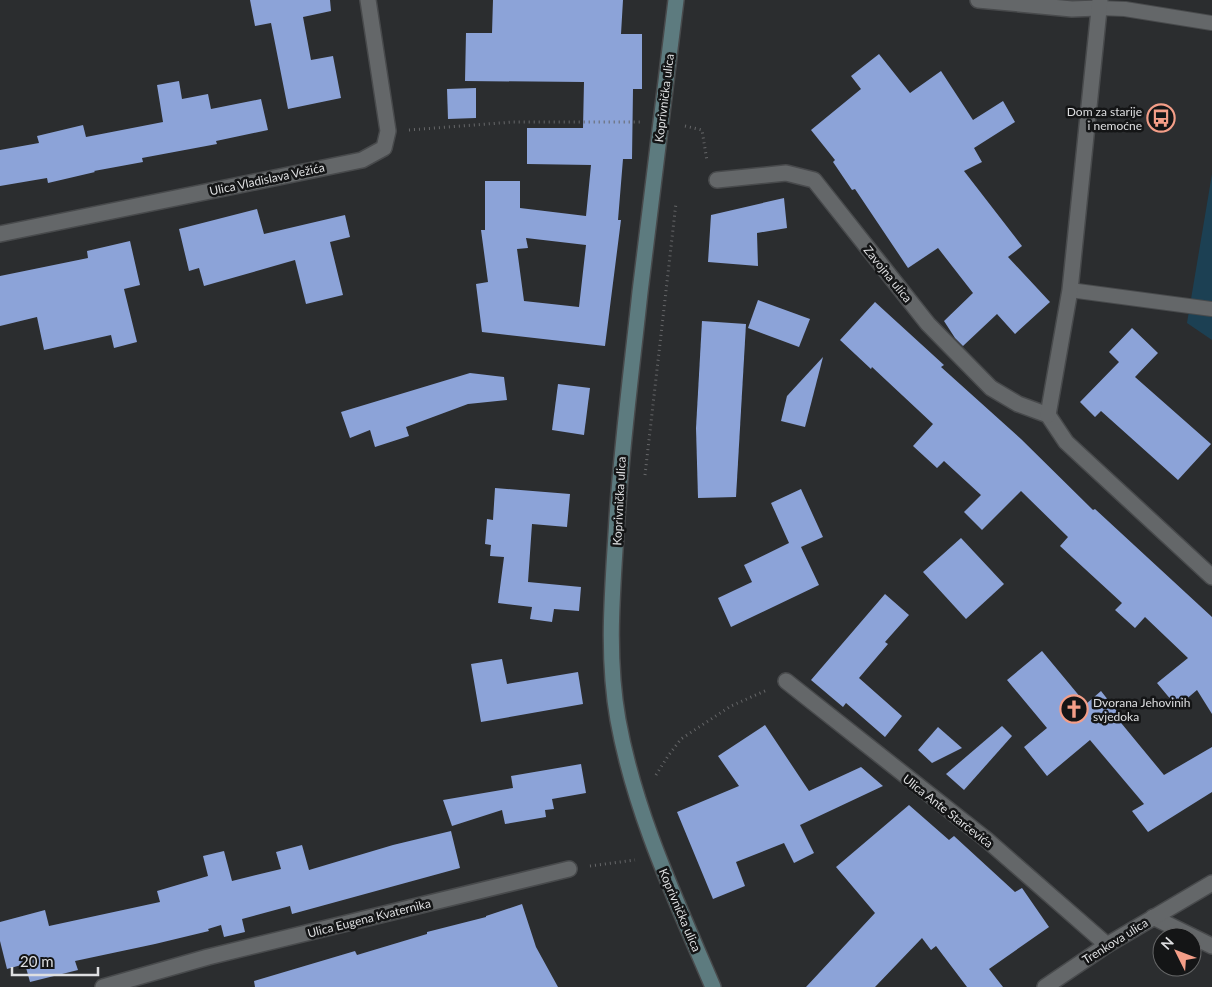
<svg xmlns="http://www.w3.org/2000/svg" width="1212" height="987" font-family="Lato,sans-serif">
  <rect width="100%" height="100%" fill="#2b2d2f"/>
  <!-- park -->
  <path fill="#1c4053" d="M 1212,174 L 1212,340 L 1187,323 Z"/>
  <!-- building -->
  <g fill="#8ca3d8" fill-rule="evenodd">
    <path d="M 250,0 L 330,0 L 331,11 L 303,17 L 311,60 L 333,56 L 341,98 L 288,109 L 271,23 L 255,26 Z"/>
    <path d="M 493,0 L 623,0 L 621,34 L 642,34 L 642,89 L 633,89 L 632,159 L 623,159 L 618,220 L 621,220 L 605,346 L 482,332 L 476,284 L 488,282 L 481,230 L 485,230 L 485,181 L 520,181 L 520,208 L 586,216 L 591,165 L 527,164 L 527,128 L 583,128 L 584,82 L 465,81 L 466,33 L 492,33 ZM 526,238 L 586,245 L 579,307 L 524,301 L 517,249 L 528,248 Z"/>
    <path d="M 879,54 L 910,93 L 941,71 L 973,120 L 1003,101 L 1015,122 L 974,148 L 982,162 L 964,171 L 1022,246 L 1008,257 L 1050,302 L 1015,334 L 997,314 L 963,346 L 955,338 L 944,321 L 973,293 L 938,248 L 908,268 L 855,189 L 852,190 L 833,162 L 835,160 L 811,130 L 861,89 L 851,76 Z"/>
    <path d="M 179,81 L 182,99 L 208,94 L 211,109 L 261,99 L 268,130 L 216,141 L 217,144 L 142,158 L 143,162 L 94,171 L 95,172 L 48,183 L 47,178 L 0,186 L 0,150 L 39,143 L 37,136 L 83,125 L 86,137 L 163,122 L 157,85 Z"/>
    <path d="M 476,88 L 476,118 L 448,119 L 447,89 Z"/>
    <path d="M 784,198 L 787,228 L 757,233 L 758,266 L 708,262 L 711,215 Z"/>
    <path d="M 257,209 L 264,234 L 345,215 L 350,237 L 330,242 L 343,295 L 306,304 L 295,260 L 204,286 L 199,268 L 189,271 L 179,229 Z"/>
    <path d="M 130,241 L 140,285 L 124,289 L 137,342 L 114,348 L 111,335 L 44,350 L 37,317 L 0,326 L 0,276 L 88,258 L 87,251 Z"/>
    <path d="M 758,300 L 810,319 L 799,347 L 748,328 Z"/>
    <path d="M 875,302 L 944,365 L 941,367 L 1021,439 L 1093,510 L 1095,509 L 1212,617 L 1212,714 L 1197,690 L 1177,707 L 1157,683 L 1188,658 L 1145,617 L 1135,628 L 1115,610 L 1122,603 L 1060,546 L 1068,537 L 1021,491 L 982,530 L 964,512 L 981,495 L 944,461 L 937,468 L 913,446 L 933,424 L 872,367 L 871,369 L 840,340 Z"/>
    <path d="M 702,321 L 746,324 L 736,497 L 698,498 L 696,428 Z"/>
    <path d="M 1132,328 L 1158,353 L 1135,377 L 1211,444 L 1178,480 L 1101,411 L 1095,417 L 1080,402 L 1119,362 L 1109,352 Z"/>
    <path d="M 823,357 L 805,427 L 781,421 L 787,396 Z"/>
    <path d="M 470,373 L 504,377 L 507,400 L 468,404 L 406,427 L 409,436 L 375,447 L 370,430 L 350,438 L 341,412 Z"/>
    <path d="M 558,384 L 590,388 L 584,435 L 552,430 Z"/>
    <path d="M 495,488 L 570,494 L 567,527 L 532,524 L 528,582 L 581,587 L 579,611 L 554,609 L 552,622 L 530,619 L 532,607 L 498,603 L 504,557 L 490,556 L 491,545 L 485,544 L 487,519 L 493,520 Z"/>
    <path d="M 801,489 L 823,537 L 801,547 L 819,585 L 731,627 L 718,598 L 752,582 L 744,565 L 789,543 L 771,503 Z"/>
    <path d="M 961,538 L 1004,584 L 966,619 L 923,572 Z"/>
    <path d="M 885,594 L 909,615 L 885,642 L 888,644 L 859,678 L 902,716 L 885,737 L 846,703 L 843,707 L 811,680 Z"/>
    <path d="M 1042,651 L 1086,704 L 1101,691 L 1120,715 L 1117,718 L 1164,775 L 1212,747 L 1212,792 L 1148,832 L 1132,811 L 1144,804 L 1090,740 L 1047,776 L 1024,747 L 1047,728 L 1007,680 Z"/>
    <path d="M 502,659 L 507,684 L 578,672 L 583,704 L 481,722 L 471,664 Z"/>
    <path d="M 765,725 L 809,791 L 861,767 L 883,786 L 800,825 L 814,853 L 794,863 L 784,843 L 736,862 L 745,886 L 713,899 L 677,812 L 739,786 L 718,756 Z"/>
    <path d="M 1002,726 L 1012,736 L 964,790 L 946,774 Z"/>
    <path d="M 938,727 L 962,748 L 932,763 L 918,750 Z"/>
    <path d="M 581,764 L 586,793 L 552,799 L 554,809 L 545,810 L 546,817 L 505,824 L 502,810 L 452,826 L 443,800 L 513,788 L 511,776 Z"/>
    <path d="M 909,805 L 949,840 L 954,836 L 1015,892 L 1022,888 L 1049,927 L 989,969 L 1003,987 L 967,987 L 936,946 L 931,950 L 922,938 L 875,987 L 806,987 L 875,913 L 836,867 Z"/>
    <path d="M 451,831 L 460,868 L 292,914 L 290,906 L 242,919 L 245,932 L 224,937 L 221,925 L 208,929 L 209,931 L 155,944 L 75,961 L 78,970 L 30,982 L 25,964 L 7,969 L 0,941 L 0,922 L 45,910 L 49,926 L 160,902 L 157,891 L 208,876 L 203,856 L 224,851 L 232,881 L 281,869 L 276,852 L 302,845 L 309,870 L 393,845 Z"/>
    <path d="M 522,904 L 536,947 L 558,987 L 255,987 L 254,981 L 355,951 L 357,955 L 427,934 L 427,932 L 486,917 L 486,916 Z"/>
  </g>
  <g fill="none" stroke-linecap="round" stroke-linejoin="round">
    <!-- lane casing -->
    <g stroke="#484a4c" stroke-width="16">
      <g id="lane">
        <path d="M 1098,8 L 1125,9 L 1212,23"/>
        <path d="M 1070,290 L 1212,309"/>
      </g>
    </g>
    <!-- street casing -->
    <g stroke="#484a4c" stroke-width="18">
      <g id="street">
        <path d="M 978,0 L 1072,9 L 1098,8"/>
        <path d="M 717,180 L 786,173 L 814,180 L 928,324 L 991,388 L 1018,404 L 1048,415 L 1066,442 L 1212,577"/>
        <path d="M 0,234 L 362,160 L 384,148 L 388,131 L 368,0"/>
        <path d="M 1048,415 L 1070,290 L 1100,0"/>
        <path d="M 786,681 L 987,840 L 1107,945"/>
        <path d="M 1153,917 L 1212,946"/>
        <path d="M 103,987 L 208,957 L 569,869"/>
        <path d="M 1045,987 L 1107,945 L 1212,883"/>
      </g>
    </g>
    <!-- secondary casing -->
    <g stroke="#484a4c" stroke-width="18">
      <path id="secondary" d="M 676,0 C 664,97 652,194 640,292 C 632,367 622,442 617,518 C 613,586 606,653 618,720 C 635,814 676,900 713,987"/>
    </g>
    <!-- path -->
    <g stroke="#666769" stroke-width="3" stroke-dasharray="1 4" stroke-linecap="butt">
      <path d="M 685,126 L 702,130 L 707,161"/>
      <path d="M 409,130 L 513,122 L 640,122"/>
      <path d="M 645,475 L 676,203"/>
      <path d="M 656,775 L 668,756 L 681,739 L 731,706 L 767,690"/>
      <path d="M 590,866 L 635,860"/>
    </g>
    <!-- lane -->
    <use href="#lane" stroke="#646769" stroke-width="14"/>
    <!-- street -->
    <use href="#street" stroke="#646769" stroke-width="15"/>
    <!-- secondary -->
    <use href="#secondary" stroke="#5d7b7f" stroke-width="15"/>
  </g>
  <!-- icons -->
  <defs>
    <g id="bus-ring" transform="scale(1.4375)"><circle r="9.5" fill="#141516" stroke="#f49e88" stroke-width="1.5"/><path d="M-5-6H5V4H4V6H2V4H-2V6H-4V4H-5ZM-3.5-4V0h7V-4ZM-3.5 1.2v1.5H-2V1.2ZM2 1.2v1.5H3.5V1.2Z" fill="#f49e88"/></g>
    <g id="church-ring" transform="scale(1.4375)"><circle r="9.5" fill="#141516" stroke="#f49e88" stroke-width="1.5"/><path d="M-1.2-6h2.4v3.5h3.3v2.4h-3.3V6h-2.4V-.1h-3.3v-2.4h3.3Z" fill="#f49e88"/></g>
  </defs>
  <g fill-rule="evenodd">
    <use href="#bus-ring" x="1161" y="118"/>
    <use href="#church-ring" x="1074" y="709"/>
  </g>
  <g text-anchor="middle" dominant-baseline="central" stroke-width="5" stroke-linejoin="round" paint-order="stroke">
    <!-- street labels -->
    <g font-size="12" fill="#dedfe1" stroke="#141516">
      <text transform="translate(664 98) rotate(-83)">Koprivnička ulica</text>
      <text transform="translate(267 179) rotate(-12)">Ulica Vladislava Vežića</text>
      <text transform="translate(888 274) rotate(51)">Zavojna ulica</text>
      <text transform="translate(619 501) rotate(-87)">Koprivnička ulica</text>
      <text transform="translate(948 811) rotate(38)">Ulica Ante Starčevića</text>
      <text transform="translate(680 910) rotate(67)">Koprivnička ulica</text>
      <text transform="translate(369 918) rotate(-14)">Ulica Eugena Kvaternika</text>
      <text transform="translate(1115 941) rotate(-32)">Trenkova ulica</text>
    </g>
    <!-- poi labels -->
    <g font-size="12" fill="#dedfe1" stroke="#141516" text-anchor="end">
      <text x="1142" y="111">Dom za starije<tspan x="1142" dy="14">i nemoćne</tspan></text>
      <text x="1093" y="702" text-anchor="start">Dvorana Jehovinih<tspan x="1093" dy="14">svjedoka</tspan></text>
    </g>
  </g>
  <!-- north arrow -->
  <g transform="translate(1177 952) rotate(312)"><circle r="24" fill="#141516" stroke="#656667"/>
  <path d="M0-4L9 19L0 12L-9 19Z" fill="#f49e88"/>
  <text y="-8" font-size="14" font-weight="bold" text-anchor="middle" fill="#dedfe1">N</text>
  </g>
  <!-- scale -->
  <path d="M12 967v8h86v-8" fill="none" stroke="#dedfe1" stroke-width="2.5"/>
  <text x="20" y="967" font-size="15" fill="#dedfe1" stroke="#141516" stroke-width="4" paint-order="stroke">20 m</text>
</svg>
